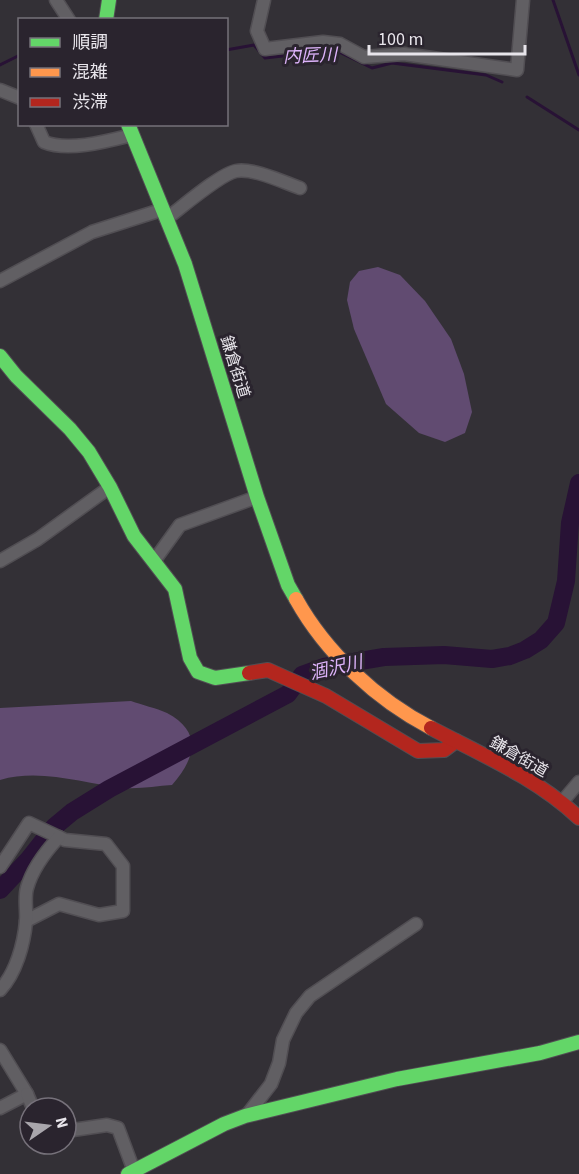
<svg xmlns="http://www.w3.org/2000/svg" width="579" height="1174" font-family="'Source Sans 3','Noto Sans JP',sans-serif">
  <rect width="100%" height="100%" fill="#333036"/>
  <!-- green -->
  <g fill="#614b71">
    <path d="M 378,267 L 400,275 L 425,301 L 451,339 L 464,374 L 472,412 L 465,433 L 445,442 L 419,433 L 386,404 L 354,329 L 347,300 L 350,282 L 359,271 Z"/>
    <path d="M 131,701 C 142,705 156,708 167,713 C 203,732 195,759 172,785 C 157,786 140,789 125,788 C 83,784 42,768 0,780 L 0,708 Z"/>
  </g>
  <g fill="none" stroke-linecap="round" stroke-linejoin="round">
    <!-- stream -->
    <g stroke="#281235" stroke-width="3">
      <path d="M 553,0 L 579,75"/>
      <path d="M 226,50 L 254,45 L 265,58 L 326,51 L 339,52 L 372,68 L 392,63 L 486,75 L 502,82"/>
      <path d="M 0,65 L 20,55"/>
      <path d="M 527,97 L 579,130"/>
    </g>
    <!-- river -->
    <path stroke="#281235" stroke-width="18" d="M 0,890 L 28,860 L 54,827 L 72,812 L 109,789 L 288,694 L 302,675 L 324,667 L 384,657 L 444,655 L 492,659 L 510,656 L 525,650 L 541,640 L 556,623 L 566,581 L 570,523 L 579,483"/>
    <!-- street casing -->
    <g stroke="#514e53" stroke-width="15">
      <g id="street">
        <path d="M 56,0 L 69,20"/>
        <path d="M 264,0 L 257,31 L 265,49 L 323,42 L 340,44 L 364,57 L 404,54 L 517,70 L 523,0"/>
        <path d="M 0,90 L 20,98"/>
        <path d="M 36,124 L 44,142 C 68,152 108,141 132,135"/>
        <path d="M 166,219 C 181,208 220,174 236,171 C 254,168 283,182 300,188"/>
        <path d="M 0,281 L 92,232 L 161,210"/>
        <path d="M 0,561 L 38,539 L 110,487"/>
        <path d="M 154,561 L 180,525 L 257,497"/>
        <path d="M 562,802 L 579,782"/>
        <path d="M 0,867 L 29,823 L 65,840 L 106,844 L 123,866 L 123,911 L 99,915 L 59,904 L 26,921"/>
        <path d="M 0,990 C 16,973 24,944 26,921 C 27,911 24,898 27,888 C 32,870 46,851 59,837"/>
        <path d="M 0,1050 L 27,1094 L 0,1108"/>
        <path d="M 27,1094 L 33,1108"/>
        <path d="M 247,1115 L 271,1084 L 279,1063 L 283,1040 L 296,1013 L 310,996 L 416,924"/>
        <path d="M 66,1131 L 107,1125 L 118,1128 L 134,1171"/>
      </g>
    </g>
    <!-- fast casing -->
    <g stroke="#514e53" stroke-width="16">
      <g id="fast">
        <path d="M 106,20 L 109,0"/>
        <path d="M 128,124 L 185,264 L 257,497 L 288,585 L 296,599"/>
        <path d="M 0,356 L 16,376 L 70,429 L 89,452 L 110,487 L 134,536 L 175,589 L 190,658 L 198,672 L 215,678 L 249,673"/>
        <path d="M 128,1174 L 224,1124 L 245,1116 L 397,1079 L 540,1053 L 579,1042"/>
      </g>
    </g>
    <!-- slow casing -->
    <g stroke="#514e53" stroke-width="16">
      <path id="slow" d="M 296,599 C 326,653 377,700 431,728"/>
    </g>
    <!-- jam casing -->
    <g stroke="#514e53" stroke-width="16">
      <g id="jam">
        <path d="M 249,673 L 268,670 L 326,696 L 418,751 L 444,750 L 456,741"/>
        <path d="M 431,728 C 482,755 537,778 579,818"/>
      </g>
    </g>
    <!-- street -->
    <use href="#street" stroke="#615f63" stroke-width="12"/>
    <!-- fast -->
    <use href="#fast" stroke="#63d668" stroke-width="14"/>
    <!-- slow -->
    <use href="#slow" stroke="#ff974d" stroke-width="14"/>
    <!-- jam -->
    <use href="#jam" stroke="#b3261e" stroke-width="14"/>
  </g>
  <g text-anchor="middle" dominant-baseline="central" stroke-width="6" stroke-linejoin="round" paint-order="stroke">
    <!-- street labels -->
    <g font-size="16" fill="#e8e5eb" stroke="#2a242e">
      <text transform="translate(235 367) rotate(73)">鎌倉街道</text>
      <text transform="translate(519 757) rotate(30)">鎌倉街道</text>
    </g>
    <!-- water labels -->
    <g font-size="18" font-style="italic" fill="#ddb3fa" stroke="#2a242e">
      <text transform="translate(310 56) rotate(-2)">内匠川</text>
      <text transform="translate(336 668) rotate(-13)">涸沢川</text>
    </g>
  </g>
  <!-- legend -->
  <rect x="18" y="18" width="210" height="108" fill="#2a242e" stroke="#76717a" stroke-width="1.5"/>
  <rect x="30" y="38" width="30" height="9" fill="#63d668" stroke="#76717a" stroke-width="1.5"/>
  <text x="72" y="48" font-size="18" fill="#e8e5eb">順調</text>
  <rect x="30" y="68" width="30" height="9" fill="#ff974d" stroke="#76717a" stroke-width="1.5"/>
  <text x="72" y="78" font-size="18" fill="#e8e5eb">混雑</text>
  <rect x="30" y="98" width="30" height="9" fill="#b3261e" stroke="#76717a" stroke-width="1.5"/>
  <text x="72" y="108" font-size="18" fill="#e8e5eb">渋滞</text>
  <!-- north arrow -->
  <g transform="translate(48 1126) rotate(76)"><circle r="28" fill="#2a242e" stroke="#76717a" stroke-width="1.5"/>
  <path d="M0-4.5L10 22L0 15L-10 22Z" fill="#a9a6ac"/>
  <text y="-9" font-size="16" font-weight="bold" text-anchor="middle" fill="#e8e5eb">N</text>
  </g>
  <!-- scale -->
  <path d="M369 45v9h156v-9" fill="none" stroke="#e8e5eb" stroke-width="3"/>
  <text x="378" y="45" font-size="18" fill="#e8e5eb" stroke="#2a242e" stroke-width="4.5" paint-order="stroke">100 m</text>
</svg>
